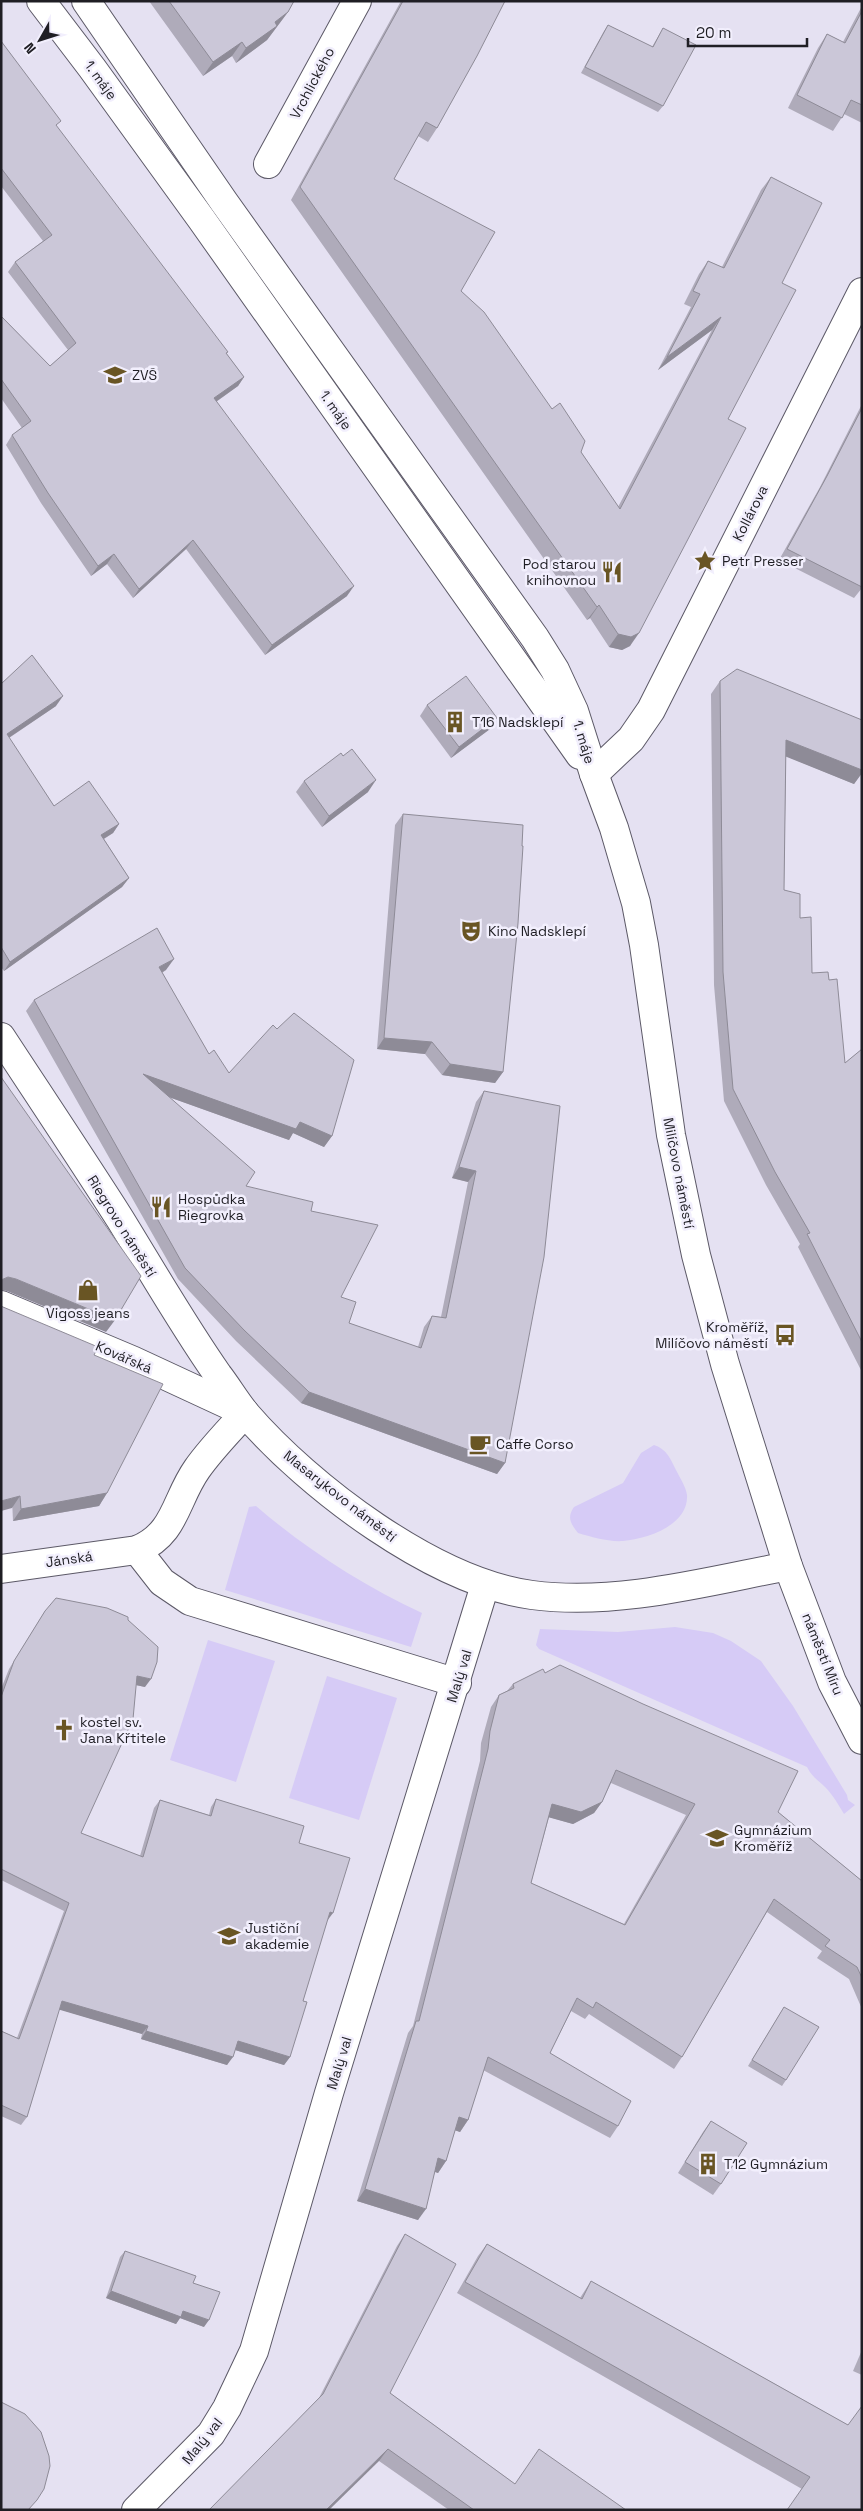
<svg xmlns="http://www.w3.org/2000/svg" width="863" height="2511" font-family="'Space Grotesk',sans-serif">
  <rect width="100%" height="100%" fill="#e5e1f2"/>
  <!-- green -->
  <g fill="#d6cbf6">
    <path d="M 654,1445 C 667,1449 671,1460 676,1470 C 680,1478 686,1487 687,1495 C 689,1525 647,1539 623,1541 C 608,1542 592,1537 578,1533 C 570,1523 567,1517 574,1507 L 623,1483 L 641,1453 Z"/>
    <path d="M 256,1506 C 306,1549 362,1585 422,1613 L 411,1647 L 225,1590 L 249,1507 Z"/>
    <path d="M 675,1627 L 713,1633 L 731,1641 L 761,1661 L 793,1706 L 847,1795 L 848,1800 L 855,1805 L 844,1814 C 838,1804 833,1795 825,1787 C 818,1780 812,1777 807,1767 L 539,1649 L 536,1645 L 540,1629 L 618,1632 Z"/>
    <path d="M 208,1640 L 275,1661 L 236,1782 L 170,1760 Z"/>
    <path d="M 327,1676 L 397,1698 L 359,1820 L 289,1798 Z"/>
  </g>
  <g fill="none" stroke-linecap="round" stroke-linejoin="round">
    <!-- street casing -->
    <g stroke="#5c5967" stroke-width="30">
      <g id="street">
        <path d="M 268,164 L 357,1"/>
        <path d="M 594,774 L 631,739 L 651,710 L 862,292"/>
        <path d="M 1,1037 C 41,1098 81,1158 120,1219 C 152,1271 183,1325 218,1375 C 228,1388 236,1402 246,1414 C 309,1487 434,1582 532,1595 C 617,1606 705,1582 788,1566"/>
        <path d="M 1,1305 L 134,1361 L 244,1412"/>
        <path d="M 137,1550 L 162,1582 L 190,1601 L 457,1683"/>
        <path d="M 1,1569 L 137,1550 C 176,1534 175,1500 197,1469 C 211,1449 229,1431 245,1413"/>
        <path d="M 136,2510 L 211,2434 L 227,2408 L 254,2351 L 329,2093 L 485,1585"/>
      </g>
    </g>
    <!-- primary casing -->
    <g stroke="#5c5967" stroke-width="30">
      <g id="primary">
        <path d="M 41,1 L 92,68 L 202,220 L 580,755"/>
        <path d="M 86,1 L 224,202 L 535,638 L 555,670 L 574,711 L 594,774 L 614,828 L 636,903 L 644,945 L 671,1135 L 696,1255 L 725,1364 L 788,1566 L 832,1682 L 862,1740"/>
      </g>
    </g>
    <!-- street -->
    <use href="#street" stroke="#fff" stroke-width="28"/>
    <!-- primary -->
    <use href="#primary" stroke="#fff" stroke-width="28"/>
  </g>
  <!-- wall -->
  <g fill="#afabba" fill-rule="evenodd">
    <path d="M 149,1 L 294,1 L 288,12 L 267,40 L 236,63 L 232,56 L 203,76 Z"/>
    <path d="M 401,1 L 505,1 L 437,128 L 428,142 L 418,136 L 394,179 L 461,291 L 581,452 L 618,507 L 712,330 L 658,370 L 691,307 L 684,304 L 699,274 L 708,261 L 722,267 L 761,190 L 771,177 L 782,283 L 728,419 L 630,646 L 622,650 L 609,647 L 590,618 L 587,620 L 291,200 Z"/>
    <path d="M 862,6 L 862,123 L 844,114 L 833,131 L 788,108 L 818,48 L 827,34 L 843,42 Z"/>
    <path d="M 608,25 L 652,47 L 663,28 L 663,106 L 658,112 L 581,73 L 604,31 Z"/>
    <path d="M 1,41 L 57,127 L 244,377 L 238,386 L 216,402 L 347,596 L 265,655 L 186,549 L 133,598 L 107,564 L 91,576 L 41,503 L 6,445 L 12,435 L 22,428 L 1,398 L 1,316 L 50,366 L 68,350 L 8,272 L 15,262 L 43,241 L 1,186 Z"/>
    <path d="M 862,404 L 862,588 L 854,598 L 779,560 L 820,487 Z"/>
    <path d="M 720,681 L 862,720 L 862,773 L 854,784 L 786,756 L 784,890 L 800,918 L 812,973 L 829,980 L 845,1063 L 862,1049 L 862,1372 L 798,1247 L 800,1244 L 766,1185 L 724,1101 L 714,985 L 711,694 Z"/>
    <path d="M 1,684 L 56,706 L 9,738 L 54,806 L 119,824 L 113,833 L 104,839 L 129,878 L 122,887 L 4,971 L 1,967 Z"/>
    <path d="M 427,705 L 490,729 L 451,758 L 420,716 Z"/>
    <path d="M 304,781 L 368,792 L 322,827 L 296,792 Z"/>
    <path d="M 403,814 L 503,1072 L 495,1083 L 442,1075 L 425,1054 L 377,1049 L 395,825 Z"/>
    <path d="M 166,970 L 162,973 L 209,1054 L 229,1073 L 332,1136 L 324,1147 L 293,1133 L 289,1140 L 169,1097 L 246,1186 L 311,1211 L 341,1297 L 349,1323 L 418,1347 L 424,1327 L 432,1316 L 441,1317 L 468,1182 L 452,1178 L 476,1102 L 484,1091 L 505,1463 L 497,1474 L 301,1403 L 236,1341 L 178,1279 L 26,1011 L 34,1000 Z"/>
    <path d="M 3,1307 L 94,1355 L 107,1493 L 99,1506 L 13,1521 Z"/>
    <path d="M 45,1611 L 128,1620 L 145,1687 L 136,1685 L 81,1833 L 140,1856 L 154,1808 L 160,1800 L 209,1815 L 211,1807 L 216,1799 L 299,1843 L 327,1921 L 303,2001 L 290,2057 L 284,2065 L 235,2050 L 227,2065 L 141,2039 L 142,2034 L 59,2009 L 27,2117 L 21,2125 L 1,2116 L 1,2031 L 17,2038 L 64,1911 L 1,1880 L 1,1689 L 9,1669 Z"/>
    <path d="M 545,1673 L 778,1812 L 862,1881 L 862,2009 L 849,1979 L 817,1958 L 822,1951 L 767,1912 L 682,2057 L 674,2069 L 589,2014 L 585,2019 L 571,2011 L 550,2053 L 618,2126 L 610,2138 L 483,2070 L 468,2120 L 460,2132 L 455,2130 L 446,2161 L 438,2173 L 435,2172 L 418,2220 L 357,2201 L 408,2033 L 413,2026 L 480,1761 L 481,1743 L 491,1707 L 499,1695 L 507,1691 L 513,1684 ZM 611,1783 L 686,1815 L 624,1924 L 531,1883 L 549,1817 L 573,1824 L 594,1813 L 602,1802 Z"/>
    <path d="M 784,2007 L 786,2080 L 782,2086 L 748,2066 Z"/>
    <path d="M 711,2121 L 721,2184 L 713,2195 L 678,2173 L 703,2132 Z"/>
    <path d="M 405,2234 L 390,2393 L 515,2484 L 626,2510 L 449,2510 L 379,2461 L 319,2398 L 397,2246 Z"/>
    <path d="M 487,2244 L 580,2298 L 591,2281 L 848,2425 L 802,2489 L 457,2293 L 478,2256 Z"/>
    <path d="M 125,2251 L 193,2283 L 204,2327 L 180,2318 L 176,2324 L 106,2298 L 120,2257 Z"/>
    <path d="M 862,2350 L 862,2375 L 853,2371 Z"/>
  </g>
  <!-- shaded-wall -->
  <g fill="#8e8b97">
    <path d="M 288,12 L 267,40 L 236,63 L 246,48 L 275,22 Z"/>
    <path d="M 242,42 L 232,56 L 203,76 L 213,62 Z"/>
    <path d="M 721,317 L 712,330 L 658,370 L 667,357 Z"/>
    <path d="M 244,377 L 238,386 L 207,408 L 214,398 Z"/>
    <path d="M 193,540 L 186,549 L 133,598 L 139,589 Z"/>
    <path d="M 114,554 L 107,564 L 91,576 L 98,566 Z"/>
    <path d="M 354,586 L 347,596 L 265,655 L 272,645 Z"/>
    <path d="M 599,605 L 590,618 L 587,620 L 597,607 Z"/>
    <path d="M 639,633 L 630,646 L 622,650 L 609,647 L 618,634 Z"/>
    <path d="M 63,696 L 56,706 L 1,743 L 7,734 Z"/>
    <path d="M 497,718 L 490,729 L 451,758 L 459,747 Z"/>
    <path d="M 786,740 L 862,770 L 862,773 L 854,784 L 777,753 Z"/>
    <path d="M 376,780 L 368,792 L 322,827 L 329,816 Z"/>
    <path d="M 119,824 L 113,833 L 95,844 L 101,835 Z"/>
    <path d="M 129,878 L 122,887 L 4,971 L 10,962 Z"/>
    <path d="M 174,959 L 166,970 L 151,978 L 159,967 Z"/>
    <path d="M 384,1038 L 432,1042 L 425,1054 L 377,1049 Z"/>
    <path d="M 450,1064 L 503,1072 L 495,1083 L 442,1075 Z"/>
    <path d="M 143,1074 L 300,1122 L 332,1136 L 324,1147 L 293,1133 L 289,1140 L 135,1085 Z"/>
    <path d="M 459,1167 L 476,1171 L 468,1182 L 452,1178 Z"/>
    <path d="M 8,1277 L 16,1279 L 115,1320 L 106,1332 L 7,1291 L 1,1290 L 1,1280 Z"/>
    <path d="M 309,1392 L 505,1463 L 497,1474 L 301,1403 Z"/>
    <path d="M 107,1493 L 99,1506 L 13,1521 L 21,1509 Z"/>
    <path d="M 20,1496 L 12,1508 L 1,1511 L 1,1501 Z"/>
    <path d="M 137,1676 L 151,1679 L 145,1687 L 131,1684 Z"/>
    <path d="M 602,1802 L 594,1813 L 573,1824 L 544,1816 L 552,1804 Z"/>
    <path d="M 330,1912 L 333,1913 L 327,1921 Z"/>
    <path d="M 62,2001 L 148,2026 L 142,2034 L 57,2009 Z"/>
    <path d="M 146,2031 L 233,2057 L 227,2065 L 141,2039 Z"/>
    <path d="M 238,2041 L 290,2057 L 284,2065 L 232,2049 Z"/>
    <path d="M 459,2117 L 468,2120 L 460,2132 L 451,2129 Z"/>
    <path d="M 438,2158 L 446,2161 L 438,2173 L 430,2170 Z"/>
    <path d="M 365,2189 L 426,2209 L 418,2220 L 357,2201 Z"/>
    <path d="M 111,2291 L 183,2311 L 209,2320 L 204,2327 L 180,2318 L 176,2324 L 106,2298 Z"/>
    <path d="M 388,2449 L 379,2461 L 329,2510 L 326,2510 Z"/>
  </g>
  <!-- building -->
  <g fill="#cbc7d8" stroke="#8e8b97" fill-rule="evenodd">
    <path d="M 169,1 L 294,1 L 288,12 L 275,22 L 277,26 L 246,48 L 242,42 L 213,62 Z"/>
    <path d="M 403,1 L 505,1 L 477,56 L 437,128 L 426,122 L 394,179 L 495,232 L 461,291 L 484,312 L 552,409 L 560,403 L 585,441 L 581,452 L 620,509 L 721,317 L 667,357 L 700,294 L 693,291 L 708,261 L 724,268 L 771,177 L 822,203 L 782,283 L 796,290 L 728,419 L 746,428 L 639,633 L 631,637 L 618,634 L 599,605 L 597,607 L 300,187 Z"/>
    <path d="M 862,11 L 862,105 L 851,100 L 842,118 L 797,95 L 827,34 L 845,43 Z"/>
    <path d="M 608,25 L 653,47 L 663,28 L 696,45 L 663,106 L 585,67 Z"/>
    <path d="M 1,41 L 61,121 L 56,125 L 228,352 L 226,353 L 244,377 L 214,398 L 354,586 L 272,645 L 193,540 L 139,589 L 114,554 L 98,566 L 48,493 L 12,435 L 31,421 L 1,379 L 1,316 L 50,366 L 76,343 L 15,262 L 52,235 L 1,168 Z"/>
    <path d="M 862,408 L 862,587 L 787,549 L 827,476 Z"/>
    <path d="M 32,655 L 63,696 L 7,734 L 54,806 L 89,781 L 119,824 L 101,835 L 129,878 L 10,962 L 1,947 L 1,684 Z"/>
    <path d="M 737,669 L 862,720 L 862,770 L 786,740 L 784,890 L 800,894 L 800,918 L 811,917 L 812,973 L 828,972 L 829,980 L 837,979 L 845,1063 L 862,1049 L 862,1342 L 807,1234 L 810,1233 L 775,1172 L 733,1089 L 723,972 L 720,681 Z"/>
    <path d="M 466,676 L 497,718 L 459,747 L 427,705 Z"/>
    <path d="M 352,749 L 376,780 L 329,816 L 304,781 L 341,753 L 343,756 Z"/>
    <path d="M 403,814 L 523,825 L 522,846 L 523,846 L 518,923 L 503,1072 L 450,1064 L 432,1042 L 384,1038 Z"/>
    <path d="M 157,928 L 174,959 L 159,967 L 209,1054 L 214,1050 L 229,1073 L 273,1025 L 277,1029 L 294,1013 L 354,1060 L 332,1136 L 300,1122 L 296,1129 L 143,1074 L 255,1172 L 246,1186 L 313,1202 L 311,1211 L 378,1225 L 341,1297 L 356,1302 L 349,1323 L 421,1348 L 432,1316 L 446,1318 L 476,1171 L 459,1167 L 484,1091 L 560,1106 L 544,1257 L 505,1463 L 309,1392 L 244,1330 L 185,1268 L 34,1000 Z"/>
    <path d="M 1,1077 L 141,1276 L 115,1320 L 16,1279 L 8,1277 L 1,1280 Z"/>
    <path d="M 1,1306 L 3,1307 L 98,1347 L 94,1355 L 163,1384 L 107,1493 L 21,1509 L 20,1496 L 1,1501 Z"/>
    <path d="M 56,1598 L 107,1608 L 128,1617 L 128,1620 L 158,1647 L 157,1662 L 151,1679 L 137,1676 L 133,1719 L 81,1833 L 143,1857 L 160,1800 L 211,1816 L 216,1799 L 304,1826 L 299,1843 L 350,1858 L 333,1913 L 330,1912 L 303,2001 L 307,2002 L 290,2057 L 238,2041 L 233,2057 L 146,2031 L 148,2026 L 62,2001 L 27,2117 L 1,2105 L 1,2031 L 19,2039 L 69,1903 L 1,1869 L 1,1697 L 14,1661 L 45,1611 Z"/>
    <path d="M 560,1665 L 643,1704 L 798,1771 L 778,1812 L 862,1881 L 862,1978 L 857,1967 L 825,1946 L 830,1940 L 774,1899 L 682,2057 L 596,2002 L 593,2008 L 577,1998 L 550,2053 L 631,2101 L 618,2126 L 488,2057 L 468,2120 L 459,2117 L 446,2161 L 438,2158 L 426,2209 L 365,2189 L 416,2021 L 419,2021 L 488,1749 L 490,1731 L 499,1695 L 514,1688 L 513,1684 L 543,1669 L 545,1673 ZM 616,1770 L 695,1804 L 625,1925 L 531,1883 L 552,1804 L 581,1812 L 602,1802 Z"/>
    <path d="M 784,2007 L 819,2027 L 786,2080 L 752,2060 Z"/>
    <path d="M 711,2121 L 747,2143 L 721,2184 L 685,2162 Z"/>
    <path d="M 405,2234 L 456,2264 L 390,2393 L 515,2484 L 539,2449 L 626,2510 L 474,2510 L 388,2449 L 326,2510 L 209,2510 L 323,2394 Z"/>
    <path d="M 487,2244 L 582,2299 L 591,2281 L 848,2425 L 862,2406 L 862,2510 L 787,2510 L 810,2477 L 465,2282 Z"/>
    <path d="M 125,2251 L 196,2276 L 193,2283 L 220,2292 L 209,2320 L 183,2311 L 181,2317 L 111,2291 Z"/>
    <path d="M 1,2402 L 25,2414 L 41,2432 L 49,2456 L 50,2466 L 44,2489 L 37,2500 L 28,2510 L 1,2510 Z"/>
  </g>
  <!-- icons -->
  <defs>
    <g id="school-bare" transform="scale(1.725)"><path d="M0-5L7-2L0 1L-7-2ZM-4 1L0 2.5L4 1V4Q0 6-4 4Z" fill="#695524" stroke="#f2effd" stroke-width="2.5" paint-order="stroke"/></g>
    <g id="sight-bare" transform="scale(1.725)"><path d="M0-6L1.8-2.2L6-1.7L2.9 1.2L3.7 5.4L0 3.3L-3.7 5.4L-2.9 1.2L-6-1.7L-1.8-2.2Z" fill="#695524" stroke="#f2effd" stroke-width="2.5" paint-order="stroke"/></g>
    <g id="restaurant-bare" transform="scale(1.725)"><path d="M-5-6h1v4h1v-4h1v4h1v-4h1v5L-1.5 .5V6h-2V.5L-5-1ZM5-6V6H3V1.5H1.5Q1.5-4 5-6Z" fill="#695524" stroke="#f2effd" stroke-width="2.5" paint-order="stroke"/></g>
    <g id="building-bare" transform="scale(1.725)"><path d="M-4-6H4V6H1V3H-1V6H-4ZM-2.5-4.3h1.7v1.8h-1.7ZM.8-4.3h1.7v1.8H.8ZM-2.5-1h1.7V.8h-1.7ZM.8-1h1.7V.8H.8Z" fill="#695524" stroke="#f2effd" stroke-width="2.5" paint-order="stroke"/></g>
    <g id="theatre-bare" transform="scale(1.725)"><path d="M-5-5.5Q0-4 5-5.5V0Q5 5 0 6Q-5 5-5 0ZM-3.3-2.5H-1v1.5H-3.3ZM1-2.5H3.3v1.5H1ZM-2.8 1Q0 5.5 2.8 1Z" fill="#695524" stroke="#f2effd" stroke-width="2.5" paint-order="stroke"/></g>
    <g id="shop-bare" transform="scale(1.725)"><path d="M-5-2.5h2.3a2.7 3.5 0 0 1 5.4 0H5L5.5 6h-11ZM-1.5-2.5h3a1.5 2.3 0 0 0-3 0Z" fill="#695524" stroke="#f2effd" stroke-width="2.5" paint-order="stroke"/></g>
    <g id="bus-bare" transform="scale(1.725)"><path d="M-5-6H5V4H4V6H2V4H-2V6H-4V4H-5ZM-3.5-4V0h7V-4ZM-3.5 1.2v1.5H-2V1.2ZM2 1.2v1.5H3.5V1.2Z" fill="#695524" stroke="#f2effd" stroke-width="2.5" paint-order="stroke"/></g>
    <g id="cafe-bare" transform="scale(1.725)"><path d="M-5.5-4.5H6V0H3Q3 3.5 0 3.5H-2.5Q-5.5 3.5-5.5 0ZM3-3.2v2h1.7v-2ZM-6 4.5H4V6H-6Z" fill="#695524" stroke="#f2effd" stroke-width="2.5" paint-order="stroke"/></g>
    <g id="church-bare" transform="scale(1.725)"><path d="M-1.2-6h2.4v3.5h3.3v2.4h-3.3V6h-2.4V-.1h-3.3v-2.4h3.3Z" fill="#695524" stroke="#f2effd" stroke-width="2.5" paint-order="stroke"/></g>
    <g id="university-bare" transform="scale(1.725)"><path d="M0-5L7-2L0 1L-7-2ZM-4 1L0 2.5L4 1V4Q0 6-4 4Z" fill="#695524" stroke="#f2effd" stroke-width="2.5" paint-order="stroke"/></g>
  </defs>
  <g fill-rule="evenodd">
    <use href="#school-bare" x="115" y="375"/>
    <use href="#sight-bare" x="705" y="561"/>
    <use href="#restaurant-bare" x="612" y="572"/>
    <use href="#building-bare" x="455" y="722"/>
    <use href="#theatre-bare" x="471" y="931"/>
    <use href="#restaurant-bare" x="161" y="1207"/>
    <use href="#shop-bare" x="88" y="1290"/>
    <use href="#bus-bare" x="785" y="1335"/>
    <use href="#cafe-bare" x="480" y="1444"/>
    <use href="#church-bare" x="64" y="1730"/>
    <use href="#university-bare" x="717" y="1838"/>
    <use href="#school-bare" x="229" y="1936"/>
    <use href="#building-bare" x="708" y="2164"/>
  </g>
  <g text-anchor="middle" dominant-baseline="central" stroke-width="5" stroke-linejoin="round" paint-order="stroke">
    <!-- street labels -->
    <g font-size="14" fill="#1f1e24" stroke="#f2effd">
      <text transform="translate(101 80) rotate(54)">1. máje</text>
      <text transform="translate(312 83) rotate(-62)">Vrchlického</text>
      <text transform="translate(336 410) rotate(55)">1. máje</text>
      <text transform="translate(750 513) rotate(-63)">Kollárova</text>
      <text transform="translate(584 742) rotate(73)">1. máje</text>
      <text transform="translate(679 1173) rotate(79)">Milíčovo náměstí</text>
      <text transform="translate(122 1226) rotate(58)">Riegrovo náměstí</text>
      <text transform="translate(124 1357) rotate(24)">Kovářská</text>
      <text transform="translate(340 1496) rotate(38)">Masarykovo náměstí</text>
      <text transform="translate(69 1559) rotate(-8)">Jánská</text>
      <text transform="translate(823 1654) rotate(68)">náměstí Míru</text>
      <text transform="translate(459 1676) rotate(-73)">Malý val</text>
      <text transform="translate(339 2063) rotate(-73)">Malý val</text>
      <text transform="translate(202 2441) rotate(-51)">Malý val</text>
    </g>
    <!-- poi labels -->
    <g font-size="14" fill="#1f1e24" stroke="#f2effd" text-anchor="start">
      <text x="132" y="375">ZVŠ</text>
      <text x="722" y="561">Petr Presser</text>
      <text x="596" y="564" text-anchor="end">Pod starou<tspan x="596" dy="16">knihovnou</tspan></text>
      <text x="472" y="722">T16 Nadsklepí</text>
      <text x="488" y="931">Kino Nadsklepí</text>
      <text x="178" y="1199">Hospůdka<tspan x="178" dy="16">Riegrovka</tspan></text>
      <text x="88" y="1313" text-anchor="middle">Vigoss jeans</text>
      <text x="768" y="1327" text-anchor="end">Kroměříž,<tspan x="768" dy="16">Milíčovo náměstí</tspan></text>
      <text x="496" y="1444">Caffe Corso</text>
      <text x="80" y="1722">kostel sv.<tspan x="80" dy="16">Jana Křtitele</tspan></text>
      <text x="734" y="1830">Gymnázium<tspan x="734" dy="16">Kroměříž</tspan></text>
      <text x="245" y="1928">Justiční<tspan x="245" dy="16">akademie</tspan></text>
      <text x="724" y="2164">T12 Gymnázium</text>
    </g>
  </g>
  <!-- border -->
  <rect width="863" height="2511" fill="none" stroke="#1f1e24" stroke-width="5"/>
  <!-- north arrow -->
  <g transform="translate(40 40) rotate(231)" stroke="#f2effd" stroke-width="4" paint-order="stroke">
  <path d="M0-4L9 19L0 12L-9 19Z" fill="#1f1e24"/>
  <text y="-8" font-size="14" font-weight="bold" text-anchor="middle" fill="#1f1e24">N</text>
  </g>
  <!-- scale -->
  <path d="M688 38v8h119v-8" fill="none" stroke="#1f1e24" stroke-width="2.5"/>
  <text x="696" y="38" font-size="15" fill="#1f1e24" stroke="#f2effd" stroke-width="4" paint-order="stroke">20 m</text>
</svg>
